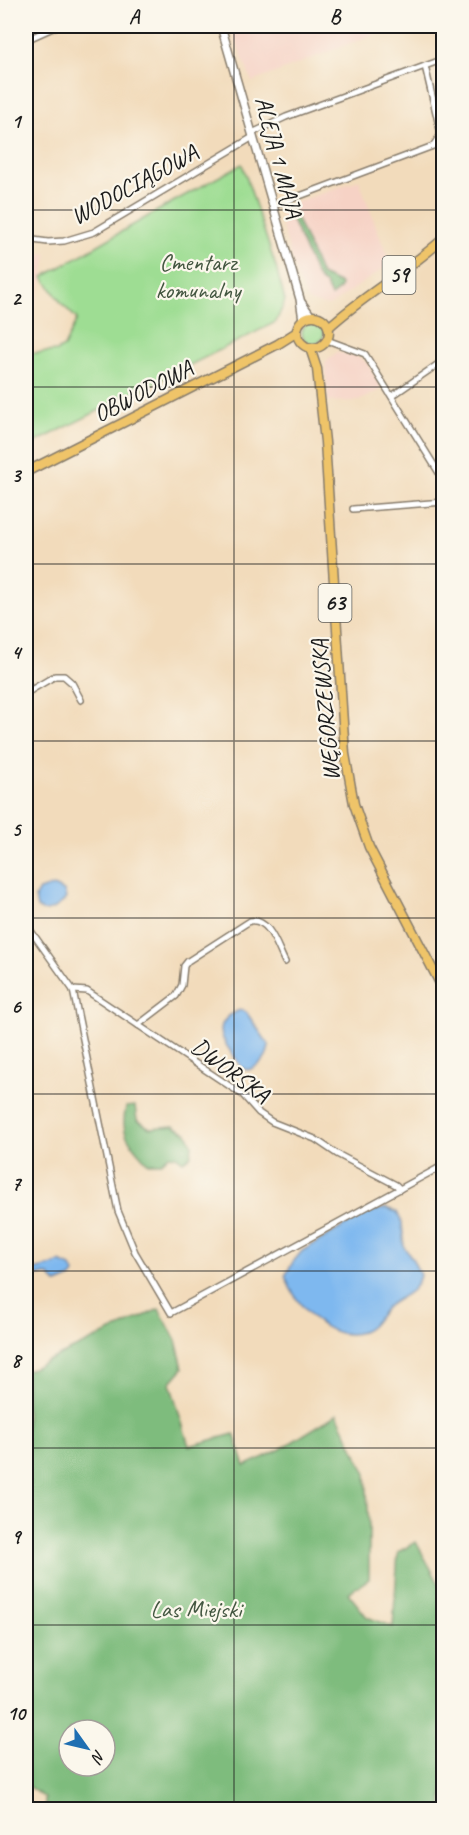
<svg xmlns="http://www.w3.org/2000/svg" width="469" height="1835" font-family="Caveat,sans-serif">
  <rect width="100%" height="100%" fill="#fbf7ec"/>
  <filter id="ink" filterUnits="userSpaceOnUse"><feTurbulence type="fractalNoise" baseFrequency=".0167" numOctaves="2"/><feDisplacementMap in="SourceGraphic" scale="12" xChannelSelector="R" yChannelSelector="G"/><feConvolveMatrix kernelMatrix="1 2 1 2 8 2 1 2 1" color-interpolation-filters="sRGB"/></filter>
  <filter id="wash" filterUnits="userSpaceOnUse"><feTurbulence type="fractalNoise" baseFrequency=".008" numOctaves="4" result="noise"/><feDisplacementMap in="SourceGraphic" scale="24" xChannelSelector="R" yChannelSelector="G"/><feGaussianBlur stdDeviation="1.35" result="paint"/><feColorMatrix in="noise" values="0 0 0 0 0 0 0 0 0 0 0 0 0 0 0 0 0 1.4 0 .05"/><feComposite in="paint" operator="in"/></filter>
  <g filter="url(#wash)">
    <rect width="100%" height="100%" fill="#f2dbbb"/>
    <!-- built -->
    <g fill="#f6d2c5">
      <path d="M 230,26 L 383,26 L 384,30 L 252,82 Z"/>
      <path d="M 359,180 L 390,264 L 329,306 L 308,301 L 298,280 L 281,223 L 281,208 Z"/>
      <path d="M 26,247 L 32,249 L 35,253 L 47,254 L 44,274 L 32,316 L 26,322 Z"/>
      <path d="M 337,352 L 359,357 L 366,362 L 382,389 L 359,401 L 328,402 L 325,363 Z"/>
    </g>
    <!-- green -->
    <g fill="#9edd93" stroke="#5d7c58" stroke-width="1.5">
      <path d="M 242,164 L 276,267 L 285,301 L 276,322 L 26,447 L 26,354 L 57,351 L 64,347 L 77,319 L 62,304 L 43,277 L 171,203 Z"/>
      <circle cx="313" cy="333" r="11"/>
    </g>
    <!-- forest -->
    <g fill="#7ebc7d" stroke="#4d6c4c" stroke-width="1.5" fill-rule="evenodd">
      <path d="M 293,210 L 321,275 L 341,284 L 340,289 L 331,296 L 325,284 L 321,282 L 316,275 L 288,211 Z"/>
      <path d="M 135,1106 L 137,1120 L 150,1128 L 174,1126 L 187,1133 L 192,1144 L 191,1156 L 183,1161 L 176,1156 L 169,1155 L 161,1163 L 148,1163 C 130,1143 119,1135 126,1107 Z"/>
      <path d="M 159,1309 L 176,1340 L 183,1368 L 170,1383 L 189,1446 L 234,1434 L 245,1466 L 279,1450 L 337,1414 L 366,1474 L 369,1526 L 369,1579 L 348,1593 L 367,1617 L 393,1627 L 398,1552 L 416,1542 L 443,1591 L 444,1657 L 442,1661 L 444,1666 L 443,1809 L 45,1809 L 45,1798 L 26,1785 L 26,1371 ZM 69,1730 L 105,1730 L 105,1766 L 69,1766 Z"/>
    </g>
    <!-- water -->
    <g fill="#7eb8ef" stroke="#4d6a86" stroke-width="1.5">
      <path d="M 53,886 L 64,891 L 66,898 C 63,904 50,912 43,911 L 37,908 L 35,897 L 39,890 Z"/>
      <path d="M 240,1010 L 246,1012 L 269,1045 C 268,1058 259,1066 248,1070 L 242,1068 C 228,1046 204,1025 240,1010 Z"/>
      <path d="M 386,1208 L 397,1212 L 402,1223 L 404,1247 L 412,1258 L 420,1275 C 415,1295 403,1294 388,1306 C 379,1314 374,1328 362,1332 C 327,1343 296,1305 285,1276 L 293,1262 L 302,1251 L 366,1213 Z"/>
      <path d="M 60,1262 L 71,1267 L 74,1273 L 72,1278 L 57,1284 L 48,1275 L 38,1275 C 35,1279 30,1283 29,1288 C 28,1303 39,1305 26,1322 L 26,1272 L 50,1266 Z"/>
    </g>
  </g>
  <g filter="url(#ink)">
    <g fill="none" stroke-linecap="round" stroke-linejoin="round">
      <!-- minor casing -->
      <g stroke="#877c6c" stroke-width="8">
        <g id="minor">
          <path d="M 26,40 L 57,26"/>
          <path d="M 252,133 L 286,117 L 444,59"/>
          <path d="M 273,206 L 433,146 L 440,136 L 440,130 L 425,66"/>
          <path d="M 26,239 L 48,242 L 64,241 L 94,232 L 253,137"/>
          <path d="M 327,340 L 365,354 L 444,481"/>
          <path d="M 392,396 L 444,360"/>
          <path d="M 353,509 L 444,502"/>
          <path d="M 26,678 L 30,691"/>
          <path d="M 26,693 L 55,676 L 64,676 L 72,683 L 81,700"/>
          <path d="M 26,924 L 73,990 L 118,1211 L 135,1252 L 171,1313 L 444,1165"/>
          <path d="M 73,990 L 87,991 L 243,1095 L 259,1113 L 272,1122 L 315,1139 L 337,1154 L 396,1185 L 400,1189"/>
          <path d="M 138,1025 L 176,996 L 182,985 L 184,966 L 188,961 L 250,921 C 270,918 277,947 285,962"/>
        </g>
      </g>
      <!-- tertiary casing -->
      <g stroke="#877c6c" stroke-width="10">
        <g id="tertiary">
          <path d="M 221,26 L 300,299 L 303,320"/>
          <path d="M 301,302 L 311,316"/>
        </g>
      </g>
      <!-- primary casing -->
      <g stroke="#877c6c" stroke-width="11">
        <g id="primary">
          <circle cx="313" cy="332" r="16"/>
          <path d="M 329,327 C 365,294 408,271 444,238"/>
          <path d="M 310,348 L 317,369 L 325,442 L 345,754 L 354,804 L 369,847 L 444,991"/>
          <path d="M 26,472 L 278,344 L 297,332"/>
        </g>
      </g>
      <!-- minor -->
      <use href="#minor" stroke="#fff" stroke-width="5"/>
      <!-- tertiary -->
      <use href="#tertiary" stroke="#fff" stroke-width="7"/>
      <!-- primary -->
      <use href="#primary" stroke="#efc469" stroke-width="8"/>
    </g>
  </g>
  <!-- grid -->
  <path fill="none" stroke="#1c1c1c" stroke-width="1.5" stroke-opacity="0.55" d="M 234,26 L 234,1810M 26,210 L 444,210M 26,387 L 444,387M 26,564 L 444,564M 26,741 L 444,741M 26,918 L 444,918M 26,1094 L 444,1094M 26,1271 L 444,1271M 26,1448 L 444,1448M 26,1625 L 444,1625"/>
  <g text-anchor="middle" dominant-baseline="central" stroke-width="4.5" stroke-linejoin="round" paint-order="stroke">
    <!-- shield labels -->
    <g fill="#fbf7ec" stroke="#5f5e5a" stroke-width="1.5">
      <rect x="382.5" y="256" width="33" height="38" rx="4.5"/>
      <rect x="318.5" y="584" width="33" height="38" rx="4.5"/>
    </g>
    <g font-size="22" font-weight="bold" fill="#1c1c1c">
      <text x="399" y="275">59</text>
      <text x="335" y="603">63</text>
    </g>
    <!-- street labels -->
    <g font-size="24" fill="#1c1c1c" stroke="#fbf7ec">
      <text transform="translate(279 157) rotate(75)">ALEJA 1 MAJA</text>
      <text transform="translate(134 184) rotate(-29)">WODOCIĄGOWA</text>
      <text transform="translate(143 391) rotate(-27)">OBWODOWA</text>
      <text transform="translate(325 710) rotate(-95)">WĘGORZEWSKA</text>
      <text transform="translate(231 1070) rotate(37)">DWORSKA</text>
    </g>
    <!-- park labels -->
    <g font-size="24" fill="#435640" stroke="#fbf7ec">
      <text x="198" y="262">Cmentarz<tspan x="198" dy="28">komunalny</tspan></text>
      <text x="196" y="1609">Las Miejski</text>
    </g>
  </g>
  <!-- margin -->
  <rect width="469" height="1835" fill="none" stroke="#fbf7ec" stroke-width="66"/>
  <!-- north arrow -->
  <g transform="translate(87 1748) rotate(124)"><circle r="28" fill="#fbf7ec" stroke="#a29f99" stroke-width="1.5"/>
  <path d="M0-4.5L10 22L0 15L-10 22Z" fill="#1f6fb2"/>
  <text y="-9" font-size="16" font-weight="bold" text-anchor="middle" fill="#1c1c1c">N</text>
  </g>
  <rect x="33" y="33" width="403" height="1769" fill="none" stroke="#1c1c1c" stroke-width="2"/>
  <g font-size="20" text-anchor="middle" font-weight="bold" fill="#1c1c1c">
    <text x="134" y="23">A</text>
    <text x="335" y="23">B</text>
    <text x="16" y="128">1</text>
    <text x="16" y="305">2</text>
    <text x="16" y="482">3</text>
    <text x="16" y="659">4</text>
    <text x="16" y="836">5</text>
    <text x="16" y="1013">6</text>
    <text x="16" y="1190">7</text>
    <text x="16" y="1367">8</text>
    <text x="16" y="1543">9</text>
    <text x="16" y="1720">10</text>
  </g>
</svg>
